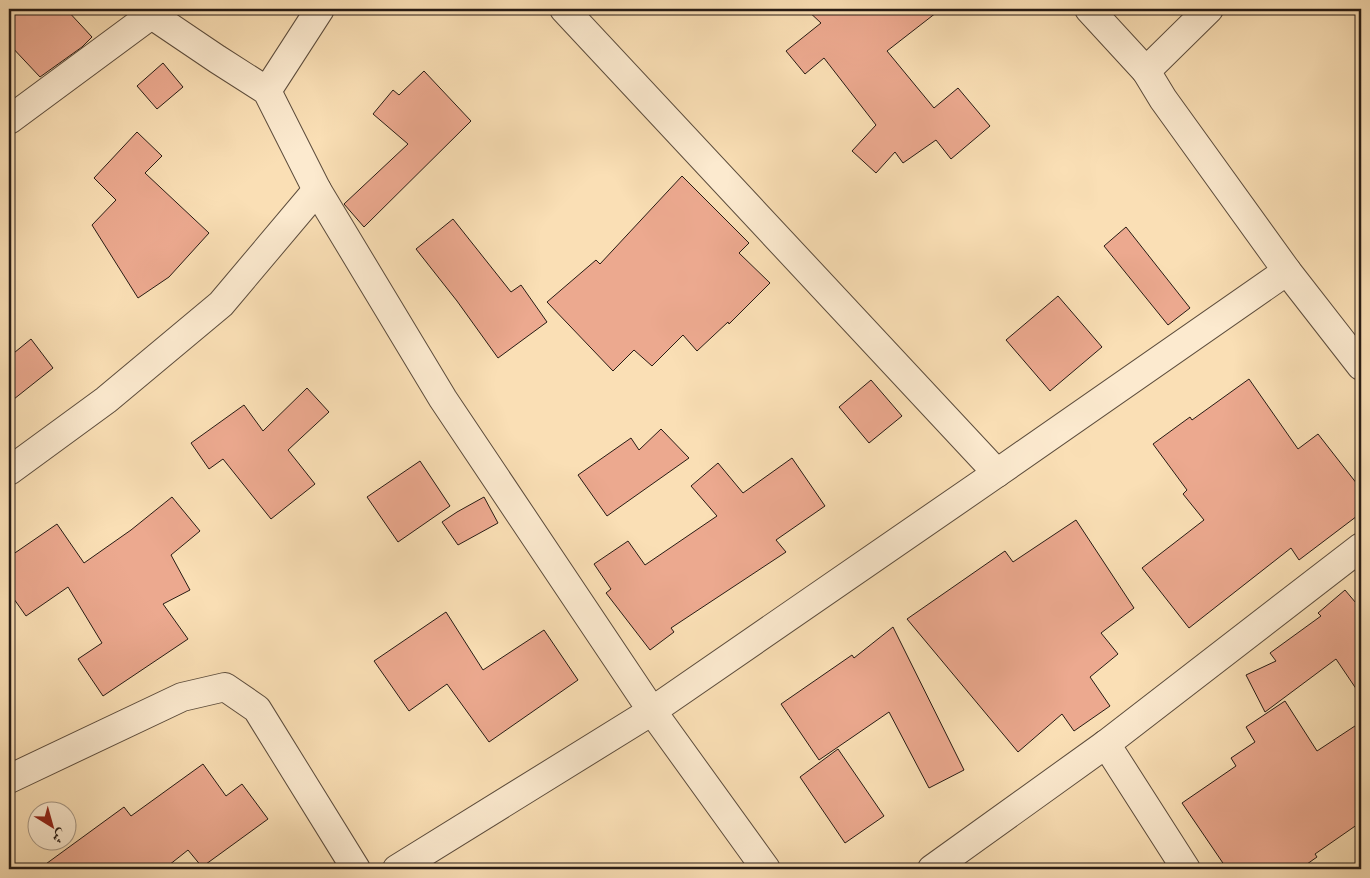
<svg xmlns="http://www.w3.org/2000/svg" width="1370" height="878" font-family="'Gentium Book Plus',Amiri,serif">
  <rect width="100%" height="100%" fill="#fadfb5"/>
  <filter id="stains"><feTurbulence type="fractalNoise" baseFrequency=".004" numOctaves="4"/><feColorMatrix values="0 0 0 0 .2 0 0 0 0 .09 0 0 0 0 .02 0 0 0 .5 -.17"/></filter>
  <radialGradient id="worn" r=".72"><stop offset=".6" stop-color="#630" stop-opacity="0"/><stop offset="1" stop-color="#630" stop-opacity=".3"/></radialGradient>
  <!-- building -->
  <g fill="#eca98f" stroke="#271b14">
    <path d="M 9,9 L 66,9 L 92,37 L 82,47 L 40,77 L 9,44 Z"/>
    <path d="M 806,9 L 941,9 L 887,51 L 934,108 L 958,88 L 990,126 L 951,159 L 936,140 L 903,163 L 895,152 L 876,173 L 852,151 L 876,125 L 824,58 L 805,74 L 786,51 L 821,23 Z"/>
    <path d="M 163,63 L 183,87 L 157,109 L 137,86 Z"/>
    <path d="M 424,71 L 471,121 L 364,227 L 344,204 L 408,144 L 373,114 L 393,90 L 399,95 Z"/>
    <path d="M 137,132 L 162,156 L 145,173 L 209,233 L 169,277 L 138,298 L 92,225 L 116,200 L 94,178 Z"/>
    <path d="M 682,176 L 749,243 L 739,253 L 770,283 L 729,324 L 728,322 L 697,351 L 683,335 L 652,366 L 634,350 L 613,371 L 547,302 L 596,260 L 600,264 Z"/>
    <path d="M 453,219 L 511,292 L 521,285 L 547,322 L 498,358 L 457,301 L 416,249 Z"/>
    <path d="M 1126,227 L 1190,308 L 1168,325 L 1104,246 Z"/>
    <path d="M 1058,296 L 1102,347 L 1050,391 L 1006,340 Z"/>
    <path d="M 31,339 L 53,368 L 9,403 L 9,357 Z"/>
    <path d="M 1249,379 L 1298,449 L 1318,434 L 1361,489 L 1361,513 L 1299,560 L 1291,548 L 1189,628 L 1142,568 L 1204,520 L 1183,494 L 1187,490 L 1153,444 L 1190,417 L 1192,420 Z"/>
    <path d="M 871,380 L 902,416 L 869,443 L 839,407 Z"/>
    <path d="M 307,388 L 329,412 L 288,450 L 315,484 L 271,519 L 223,459 L 209,469 L 191,443 L 244,405 L 263,431 Z"/>
    <path d="M 661,429 L 689,458 L 607,516 L 578,475 L 631,438 L 639,450 Z"/>
    <path d="M 792,458 L 825,506 L 776,540 L 786,552 L 671,628 L 674,632 L 650,650 L 606,593 L 611,589 L 594,564 L 628,541 L 645,565 L 717,516 L 691,486 L 718,463 L 743,493 Z"/>
    <path d="M 420,461 L 450,506 L 398,542 L 367,497 Z"/>
    <path d="M 172,497 L 200,531 L 171,555 L 190,590 L 163,604 L 188,639 L 103,696 L 78,659 L 102,643 L 68,587 L 26,616 L 9,592 L 9,557 L 57,524 L 84,563 L 131,530 Z"/>
    <path d="M 484,497 L 498,523 L 458,545 L 442,522 L 457,512 Z"/>
    <path d="M 1076,520 L 1134,608 L 1101,633 L 1118,654 L 1090,677 L 1110,706 L 1074,731 L 1062,714 L 1018,752 L 907,619 L 1005,551 L 1013,562 Z"/>
    <path d="M 1345,590 L 1361,609 L 1361,696 L 1336,659 L 1265,712 L 1246,675 L 1276,661 L 1270,653 L 1321,616 L 1318,613 Z"/>
    <path d="M 446,612 L 483,670 L 544,630 L 578,680 L 489,742 L 447,684 L 409,711 L 374,661 Z"/>
    <path d="M 893,627 L 964,770 L 929,788 L 889,712 L 819,760 L 781,704 L 852,655 L 854,658 Z"/>
    <path d="M 1285,701 L 1317,751 L 1361,722 L 1361,822 L 1315,854 L 1317,857 L 1300,869 L 1227,869 L 1182,803 L 1236,766 L 1231,758 L 1255,742 L 1246,727 Z"/>
    <path d="M 838,749 L 884,816 L 845,843 L 800,777 Z"/>
    <path d="M 203,764 L 226,796 L 242,784 L 268,819 L 202,867 L 188,850 L 164,869 L 39,869 L 124,807 L 131,816 Z"/>
  </g>
  <g fill="none" stroke-linecap="round" stroke-linejoin="round">
    <!-- street casing -->
    <g stroke="#5c4c3c" stroke-width="30">
      <g id="street">
        <path d="M 143,9 L 217,59 L 267,91 L 317,190 L 443,399 L 652,711 L 766,869"/>
        <path d="M 564,9 L 997,473"/>
        <path d="M 1089,9 L 1146,71 L 1209,9"/>
        <path d="M 1146,71 L 1163,99 L 1287,271 L 1361,366"/>
        <path d="M 267,91 L 320,9"/>
        <path d="M 9,120 L 151,15"/>
        <path d="M 9,471 L 106,400 L 221,304 L 317,190"/>
        <path d="M 1106,744 L 1186,869"/>
        <path d="M 9,779 L 182,697 L 225,687 L 257,709 L 356,869"/>
        <path d="M 397,869 L 652,711 L 997,473 L 1287,271"/>
        <path d="M 932,869 L 1106,744 L 1361,547"/>
      </g>
    </g>
    <!-- street -->
    <use href="#street" stroke="#fceacf" stroke-width="28"/>
  </g>
  <!-- margin -->
  <rect width="1370" height="878" fill="none" stroke="#fadfb5" stroke-width="30"/>
  <rect x="10" y="10" width="1350" height="858" fill="none" stroke="#271b14" stroke-width="2.5"/>
  <rect x="15" y="15" width="1340" height="848" fill="none" stroke="#271b14"/>
  <!-- north arrow -->
  <g transform="translate(52 826) rotate(143)"><circle r="24" fill="#fceacf" stroke="#a79784"/>
  <path d="M0-4L9 19L0 12L-9 19Z" fill="#8f2418"/>
  <text y="-8" font-size="14" font-weight="bold" text-anchor="middle" fill="#271b14">ش</text>
  </g>
  <rect width="100%" height="100%" filter="url(#stains)"/>
  <rect width="100%" height="100%" fill="url(#worn)"/>
</svg>
